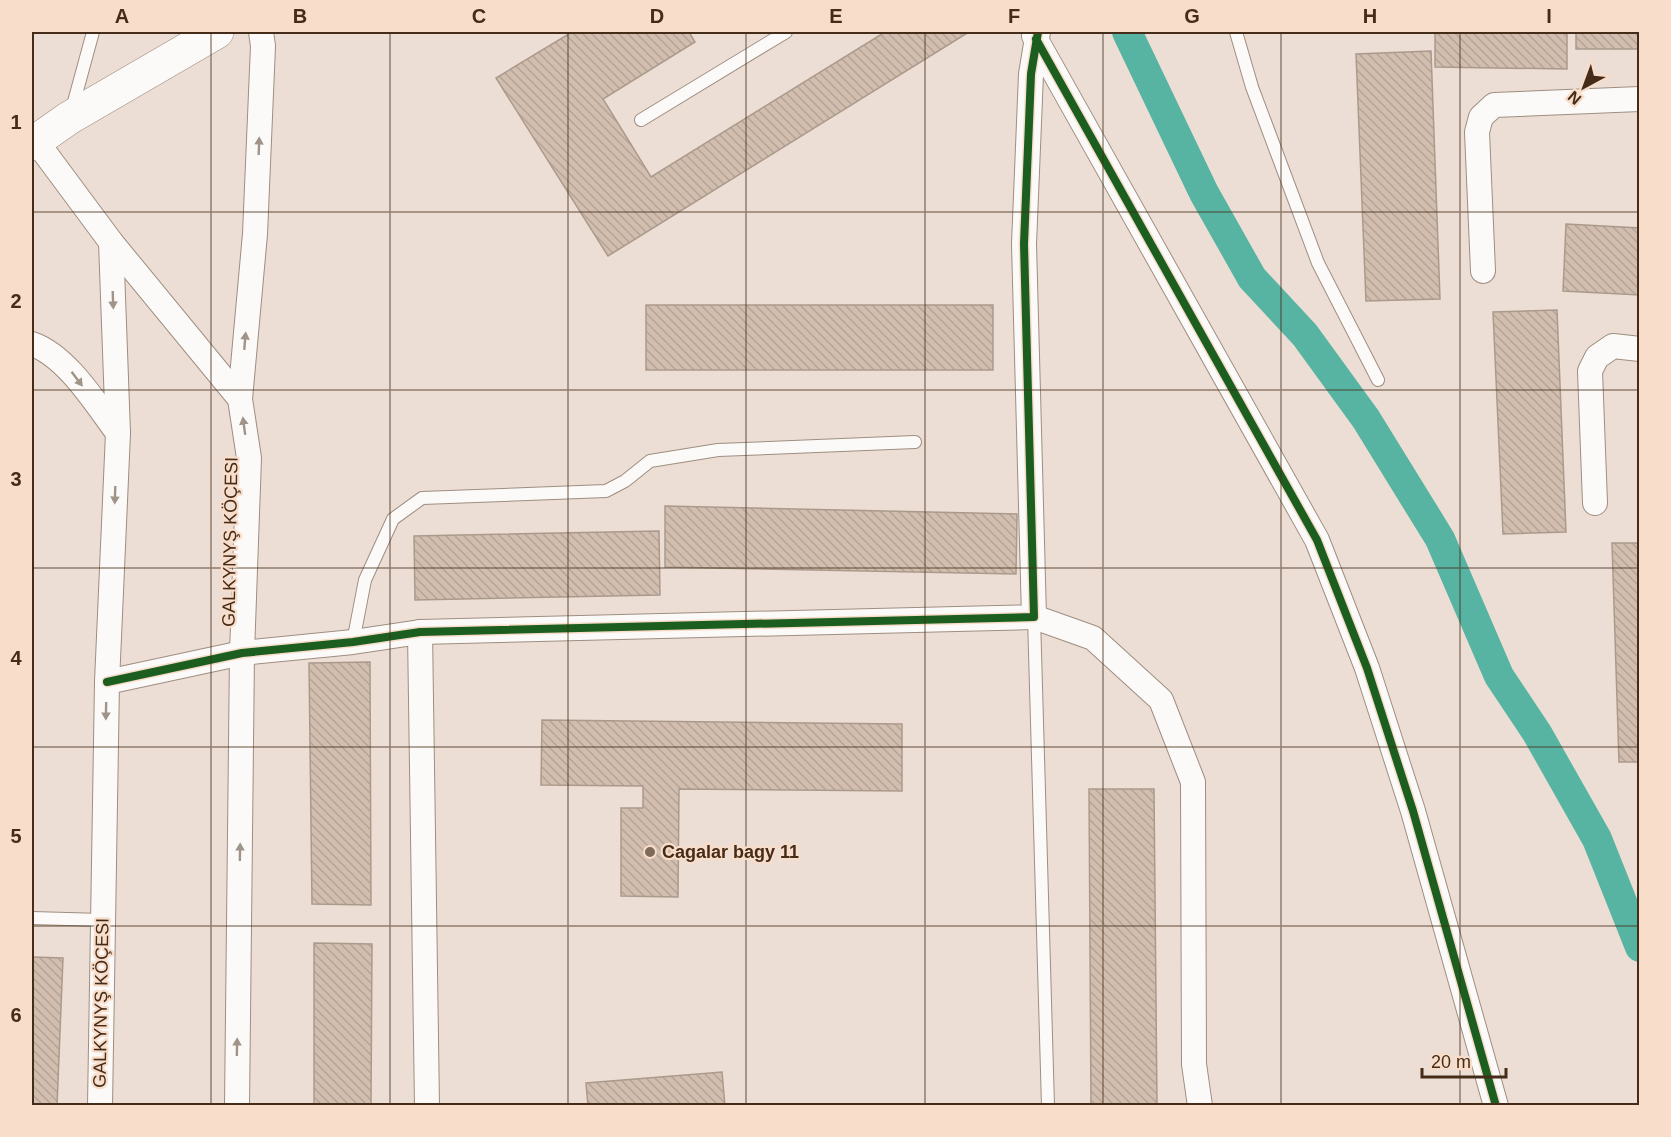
<svg xmlns="http://www.w3.org/2000/svg" width="1671" height="1137" font-family="Arial,sans-serif">
  <defs>
    <pattern id="building-back-hatch" width="6" height="6" patternUnits="userSpaceOnUse" patternTransform="scale(1.5)"><rect width="6" height="6" fill="#d2beaf"/><path d="M-1 5l2 2M0 0l6 6M5-1l2 2" fill="none" stroke="#b6a396"/></pattern>
  </defs>
  <rect width="100%" height="100%" fill="#ecded4"/>
  <g fill="none" stroke-linecap="round" stroke-linejoin="round">
    <!-- canal -->
    <path stroke="#58b4a2" stroke-width="30" d="M 1127,32 L 1204,193 L 1252,278 L 1305,335 L 1366,419 L 1440,539 L 1499,676 L 1537,733 L 1597,839 L 1640,947"/>
  </g>
  <!-- building -->
  <g fill="url(#building-back-hatch)" stroke="#ab9a8c" stroke-width="1.5">
    <path d="M 572,32 L 689,32 L 695,42 L 603,99 L 651,177 L 885,32 L 969,32 L 608,256 L 496,78 Z"/>
    <path d="M 1435,32 L 1567,32 L 1567,69 L 1435,67 Z"/>
    <rect x="1576" y="32" width="64" height="17"/>
    <path d="M 1431,51 L 1440,299 L 1366,301 L 1356,54 Z"/>
    <path d="M 1566,224 L 1640,228 L 1640,295 L 1563,291 Z"/>
    <rect x="646" y="305" width="347" height="65"/>
    <path d="M 1557,310 L 1566,532 L 1503,534 L 1493,312 Z"/>
    <path d="M 665,506 L 1017,514 L 1016,574 L 665,567 Z"/>
    <path d="M 659,531 L 660,595 L 415,600 L 414,536 Z"/>
    <path d="M 1612,543 L 1640,543 L 1640,762 L 1619,762 Z"/>
    <path d="M 370,662 L 371,905 L 312,904 L 309,663 Z"/>
    <path d="M 542,720 L 902,724 L 902,791 L 679,789 L 678,897 L 621,896 L 621,808 L 643,808 L 643,786 L 541,785 Z"/>
    <path d="M 1089,789 L 1154,789 L 1157,1106 L 1091,1106 Z"/>
    <path d="M 314,943 L 372,944 L 371,1106 L 314,1106 Z"/>
    <path d="M 32,957 L 63,958 L 57,1106 L 32,1106 Z"/>
    <path d="M 722,1072 L 725,1106 L 588,1106 L 586,1083 Z"/>
  </g>
  <g fill="none" stroke-linecap="round" stroke-linejoin="round">
    <!-- service casing -->
    <g stroke="#9f8e80" stroke-width="14">
      <g id="service">
        <path d="M 1236,32 L 1252,87 L 1318,263 L 1378,380"/>
        <path d="M 72,109 L 93,32"/>
        <path d="M 641,120 L 786,32"/>
        <path d="M 1034,617 L 1048,1106"/>
        <path d="M 353,642 L 365,580 L 393,519 L 422,498 L 606,491 L 625,481 L 650,461 L 718,450 L 915,442"/>
        <path d="M 32,918 L 102,920"/>
      </g>
    </g>
    <!-- minor casing -->
    <g stroke="#9f8e80" stroke-width="26">
      <g id="minor">
        <path d="M 1034,36 L 1317,540 L 1367,668 L 1413,811 L 1496,1106"/>
        <path d="M 36,141 L 111,242 L 240,399 L 249,458 L 242,653 L 237,1106"/>
        <path d="M 1483,271 L 1477,132 L 1481,117 L 1494,105 L 1640,99"/>
        <path d="M 32,344 C 67,356 96,404 118,433"/>
        <path d="M 240,399 L 255,234 L 263,46 L 261,32"/>
        <path d="M 1595,503 L 1590,371 L 1597,357 L 1613,346 L 1640,349"/>
        <path d="M 1034,617 L 1093,638 L 1161,700 L 1193,782 L 1194,1064 L 1200,1106"/>
        <path d="M 420,632 L 427,1106"/>
        <path d="M 107,682 L 242,653 L 353,642 L 420,632 L 1034,617 L 1024,244 L 1031,74 L 1038,32"/>
        <path d="M 100,1106 L 107,682 L 118,433 L 111,242"/>
      </g>
    </g>
    <!-- secondary casing -->
    <g stroke="#9f8e80" stroke-width="34">
      <path id="secondary" d="M 32,144 L 69,118 L 217,32"/>
    </g>
    <!-- service -->
    <use href="#service" stroke="#fcfaf9" stroke-width="12"/>
    <!-- minor -->
    <use href="#minor" stroke="#fcfaf9" stroke-width="24"/>
    <!-- secondary -->
    <use href="#secondary" stroke="#fcfaf9" stroke-width="33"/>
    <!-- cycleway casing -->
    <g stroke="#f7ddca" stroke-width="11">
      <g id="cycleway">
        <path d="M 1036,39 L 1317,540 L 1367,668 L 1413,811 L 1496,1106"/>
        <path d="M 107,682 L 242,653 L 353,642 L 420,632 L 1034,617 L 1024,244 L 1031,74 L 1038,32"/>
      </g>
    </g>
    <!-- cycleway -->
    <use href="#cycleway" stroke="#1b5e20" stroke-width="8"/>
  </g>
  <!-- one-way arrows -->
  <defs><path id="oneway-solid" d="M-6-.8H1V-3.2L6.5 0L1 3.2V.8H-6Z" transform="scale(1.5)"/></defs>
  <g fill="#a09388">
    <use href="#oneway-solid" transform="translate(259 146) rotate(-88)"/>
    <use href="#oneway-solid" transform="translate(113 300) rotate(88)"/>
    <use href="#oneway-solid" transform="translate(245 341) rotate(-85)"/>
    <use href="#oneway-solid" transform="translate(77 379) rotate(53)"/>
    <use href="#oneway-solid" transform="translate(244 426) rotate(-98)"/>
    <use href="#oneway-solid" transform="translate(115 495) rotate(92)"/>
    <use href="#oneway-solid" transform="translate(106 711) rotate(91)"/>
    <use href="#oneway-solid" transform="translate(240 852) rotate(-89)"/>
    <use href="#oneway-solid" transform="translate(237 1047) rotate(-89)"/>
  </g>
  <!-- grid -->
  <path fill="none" stroke="#452c18" stroke-width="1.5" stroke-opacity="0.55" d="M 211,32 L 211,1106M 390,32 L 390,1106M 568,32 L 568,1106M 746,32 L 746,1106M 925,32 L 925,1106M 1103,32 L 1103,1106M 1281,32 L 1281,1106M 1460,32 L 1460,1106M 32,212 L 1640,212M 32,390 L 1640,390M 32,568 L 1640,568M 32,747 L 1640,747M 32,926 L 1640,926"/>
  <!-- markers -->
  <circle fill="#7f6a5a" stroke="#f7ddca" stroke-width="2" cx="650" cy="852" r="6"/>
  <g text-anchor="middle" dominant-baseline="central" stroke-width="4.5" stroke-linejoin="round" paint-order="stroke">
    <!-- street labels -->
    <g font-size="18" fill="#452c18" stroke="#f7ddca">
      <text transform="translate(230 542) rotate(-89)">GALKYNYŞ KÖÇESI</text>
      <text transform="translate(101 1003) rotate(-89)">GALKYNYŞ KÖÇESI</text>
    </g>
    <!-- poi labels -->
    <g font-size="18" font-weight="bold" fill="#452c18" stroke="#f7ddca" text-anchor="start">
      <text x="662" y="852">Cagalar bagy 11</text>
    </g>
  </g>
  <!-- border -->
  <rect width="1671" height="1137" fill="none" stroke="#f7ddca" stroke-width="66"/>
  <!-- north arrow -->
  <g transform="translate(1584 87) rotate(221)" stroke="#f7ddca" stroke-width="4.5" paint-order="stroke">
  <path d="M0-4.5L10 22L0 15L-10 22Z" fill="#452c18"/>
  <text y="-9" font-size="16" font-weight="bold" text-anchor="middle" fill="#452c18">N</text>
  </g>
  <!-- scale -->
  <path d="M1422 1068v9h84v-9" fill="none" stroke="#452c18" stroke-width="3"/>
  <text x="1431" y="1068" font-size="18" fill="#452c18" stroke="#f7ddca" stroke-width="4.5" paint-order="stroke">20 m</text>
  <rect x="33" y="33" width="1605" height="1071" fill="none" stroke="#452c18" stroke-width="2"/>
  <g font-size="20" text-anchor="middle" font-weight="bold" fill="#452c18">
    <text x="122" y="23">A</text>
    <text x="300" y="23">B</text>
    <text x="479" y="23">C</text>
    <text x="657" y="23">D</text>
    <text x="836" y="23">E</text>
    <text x="1014" y="23">F</text>
    <text x="1192" y="23">G</text>
    <text x="1370" y="23">H</text>
    <text x="1549" y="23">I</text>
    <text x="16" y="129">1</text>
    <text x="16" y="308">2</text>
    <text x="16" y="486">3</text>
    <text x="16" y="665">4</text>
    <text x="16" y="843">5</text>
    <text x="16" y="1022">6</text>
  </g>
</svg>
